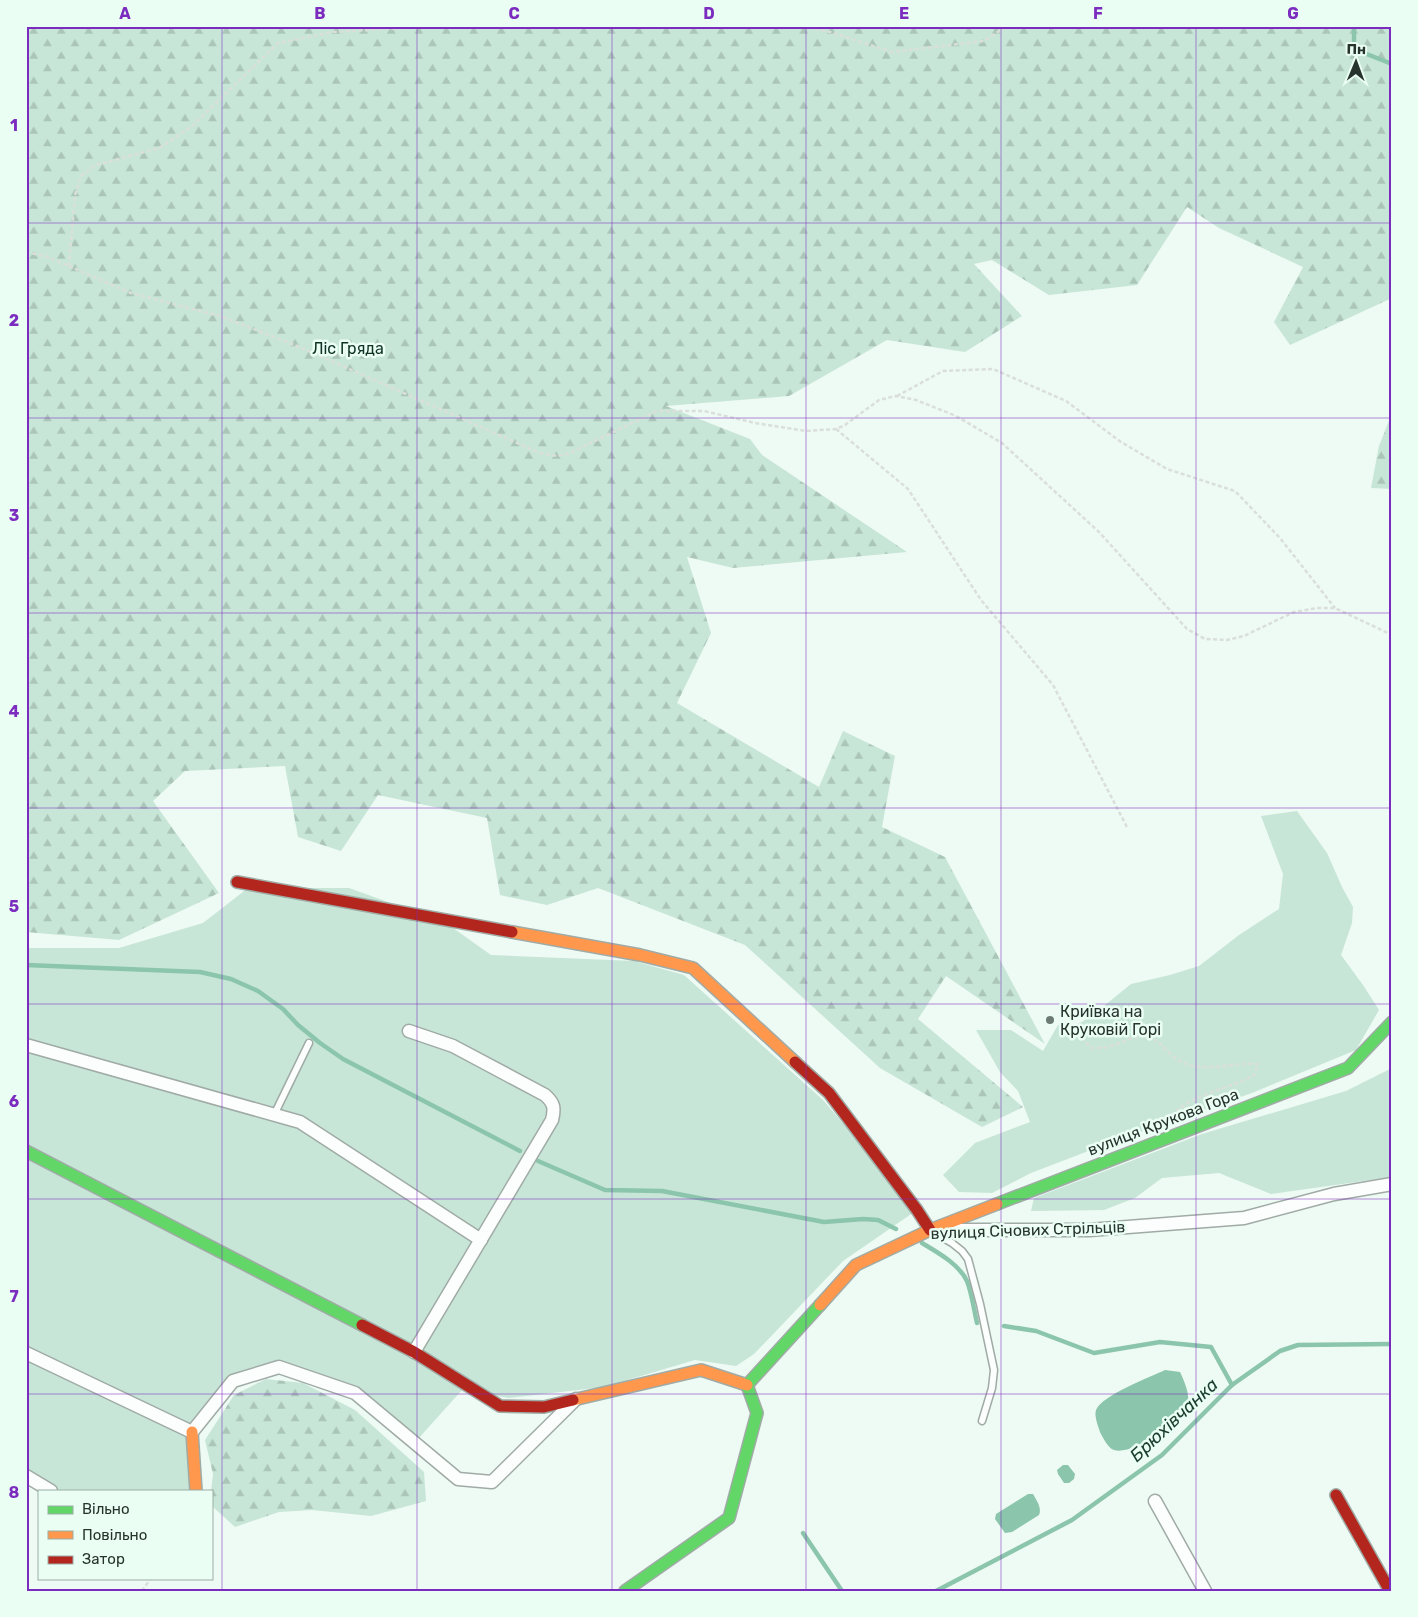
<svg xmlns="http://www.w3.org/2000/svg" width="1418" height="1617" font-family="Rubik,sans-serif">
  <defs>
    <pattern id="forest-firs" width="22" height="20" patternUnits="userSpaceOnUse" patternTransform="scale(1.25)"><rect width="22" height="20" fill="#c7e6d7"/><path d="M5 1l3.5 6h-7zM16 11l3.5 6h-7z" fill="#abc6b9"/></pattern>
  </defs>
  <rect width="100%" height="100%" fill="#eefaf4"/>
  <!-- green -->
  <g fill="#c7e6d7">
    <path d="M 1297,811 L 1327,853 L 1342,887 L 1353,907 L 1352,923 L 1341,955 L 1363,985 L 1379,1010 L 1356,1050 L 1252,1093 L 1104,1145 L 1031,1173 L 992,1193 L 959,1192 L 943,1175 L 975,1143 L 1030,1122 L 1018,1091 L 1000,1072 L 976,1030 L 1011,1030 L 1043,1051 L 1058,1025 L 1070,1029 L 1093,1015 L 1131,984 L 1170,975 L 1199,966 L 1239,935 L 1279,909 L 1283,874 L 1261,816 Z"/>
    <path d="M 248,888 L 349,888 L 446,923 L 491,955 L 634,961 L 684,975 L 823,1100 L 917,1210 L 843,1261 L 754,1354 L 736,1366 L 695,1360 L 604,1387 L 509,1398 L 462,1390 L 418,1439 L 359,1388 L 278,1362 L 228,1376 L 189,1424 L 191,1491 L 52,1491 L 26,1470 L 26,948 L 119,948 L 203,923 Z"/>
    <path d="M 1392,1068 L 1392,1177 L 1271,1194 L 1219,1173 L 1162,1178 L 1135,1198 L 1104,1210 L 1031,1211 L 1034,1198 L 1202,1134 L 1346,1091 Z"/>
  </g>
  <!-- forest -->
  <g fill="url(#forest-firs)">
    <path d="M 26,26 L 1390,26 L 1392,28 L 1392,298 L 1290,345 L 1274,322 L 1303,267 L 1219,228 L 1187,207 L 1137,285 L 1049,295 L 992,260 L 974,264 L 1022,316 L 965,352 L 887,340 L 789,396 L 666,406 L 750,439 L 762,455 L 907,552 L 733,568 L 687,557 L 711,633 L 677,703 L 819,787 L 843,731 L 895,756 L 882,827 L 945,857 L 1045,1044 L 946,976 L 918,1019 L 1023,1107 L 982,1127 L 880,1068 L 745,945 L 598,888 L 547,905 L 500,895 L 487,818 L 378,795 L 341,851 L 298,837 L 285,766 L 185,771 L 153,801 L 219,893 L 119,940 L 26,932 Z"/>
    <path d="M 1392,413 L 1392,489 L 1371,488 L 1379,446 Z"/>
    <path d="M 266,1379 L 303,1383 L 355,1410 L 424,1472 L 426,1501 L 371,1516 L 312,1510 L 279,1512 L 235,1527 L 211,1505 L 211,1491 L 213,1474 L 205,1440 L 234,1395 Z"/>
  </g>
  <!-- water -->
  <g fill="#8bc5ac">
    <path d="M 1165,1370 L 1180,1372 C 1184,1381 1191,1395 1187,1405 C 1180,1422 1132,1456 1114,1450 C 1108,1448 1103,1438 1100,1432 C 1098,1426 1094,1416 1096,1410 C 1102,1395 1151,1377 1165,1370 Z"/>
    <path d="M 1063,1465 L 1068,1465 L 1075,1474 L 1074,1479 L 1069,1483 L 1064,1483 L 1058,1474 L 1057,1470 Z"/>
    <path d="M 1028,1494 L 1033,1494 C 1037,1501 1042,1508 1039,1515 L 1012,1532 L 1005,1533 L 995,1519 L 996,1514 Z"/>
  </g>
  <g fill="none" stroke-linecap="round" stroke-linejoin="round">
    <!-- stream -->
    <g stroke="#8bc5ac" stroke-width="4.5">
      <path d="M 1354,26 L 1354,49 L 1392,64"/>
      <path d="M 26,965 L 200,972 L 231,979 L 258,991 L 283,1009 L 298,1025 L 320,1043 L 343,1059 L 520,1151"/>
      <path d="M 538,1161 L 605,1190 L 662,1191 L 824,1222 L 863,1219 L 878,1220 L 896,1229"/>
      <path d="M 922,1243 C 937,1252 959,1264 967,1281 C 972,1294 974,1310 977,1323"/>
      <path d="M 1004,1326 L 1036,1331 L 1094,1353 L 1160,1342 L 1211,1347 L 1232,1385"/>
      <path d="M 803,1533 L 842,1591"/>
      <path d="M 936,1591 L 1072,1520 L 1162,1455 L 1232,1385 L 1280,1351 L 1298,1345 L 1392,1344"/>
    </g>
    <!-- lane casing -->
    <g stroke="#a0aba6" stroke-width="9">
      <g id="lane">
        <path d="M 274,1115 L 309,1043"/>
        <path d="M 935,1233 L 952,1243 L 962,1251 L 968,1259 L 980,1304 L 994,1370 L 992,1388 L 982,1421"/>
      </g>
    </g>
    <!-- street casing -->
    <g stroke="#a0aba6" stroke-width="15">
      <g id="street">
        <path d="M 409,1031 L 453,1046 L 545,1095 C 554,1103 555,1108 552,1120 L 414,1352"/>
        <path d="M 26,1045 L 300,1122 L 481,1240"/>
        <path d="M 939,1230 L 1089,1230 L 1244,1218 L 1334,1194 L 1392,1184"/>
        <path d="M 26,1353 L 192,1432 L 233,1381 L 279,1367 L 355,1393 L 458,1479 L 492,1482 L 576,1399"/>
        <path d="M 26,1476 L 51,1491"/>
        <path d="M 1155,1501 L 1205,1591"/>
      </g>
    </g>
    <!-- fast casing -->
    <g stroke="#a0aba6" stroke-width="14">
      <g id="fast">
        <path d="M 26,1151 L 362,1325"/>
        <path d="M 997,1204 L 1348,1068 L 1392,1022"/>
        <path d="M 625,1591 L 729,1518 L 757,1413 L 747,1385 L 820,1305"/>
      </g>
    </g>
    <!-- slow casing -->
    <g stroke="#a0aba6" stroke-width="14">
      <g id="slow">
        <path d="M 512,932 L 640,955 L 693,968 L 795,1062"/>
        <path d="M 820,1305 L 856,1265 L 930,1230 L 997,1204"/>
        <path d="M 573,1400 L 701,1370 L 747,1385"/>
        <path d="M 192,1432 L 196,1491"/>
      </g>
    </g>
    <!-- jam casing -->
    <g stroke="#a0aba6" stroke-width="14">
      <g id="jam">
        <path d="M 237,882 L 512,932"/>
        <path d="M 795,1062 L 829,1093 L 917,1210 L 930,1230"/>
        <path d="M 362,1325 L 414,1352 L 500,1406 L 544,1407 L 573,1400"/>
        <path d="M 1336,1495 L 1390,1591"/>
      </g>
    </g>
    <!-- path -->
    <g stroke="#dadfdc" stroke-width="2.5" stroke-dasharray="4 2.5" stroke-linecap="butt">
      <path d="M 802,26 L 830,32 L 892,52 L 984,41 L 1004,28 L 1004,26"/>
      <path d="M 26,252 L 48,257 L 131,293 L 220,316 L 297,346 L 540,453 L 557,456 L 570,453 L 657,411 L 704,411 L 755,423 L 806,431 L 836,429 L 845,425 L 879,400 L 896,396 L 916,400 L 956,416 L 1002,443 L 1099,532 L 1187,629 L 1205,639 L 1227,640 L 1244,636 L 1294,612 L 1317,608 L 1335,608 L 1392,635"/>
      <path d="M 69,266 L 75,195 L 81,176 L 96,165 L 159,148 L 191,127 L 278,43 L 333,32 L 419,27 L 487,26"/>
      <path d="M 897,396 L 943,371 L 993,369 L 1066,401 L 1121,442 L 1167,469 L 1235,491 L 1280,538 L 1335,608"/>
      <path d="M 836,429 L 908,489 L 981,600 L 1053,685 L 1128,829"/>
      <path d="M 1067,1025 L 1092,1048 C 1098,1048 1105,1048 1111,1046 C 1122,1043 1135,1034 1148,1037 C 1162,1040 1169,1057 1182,1062 C 1204,1073 1234,1062 1258,1064 L 1254,1075 C 1226,1091 1189,1093 1168,1120"/>
      <path d="M 142,1591 L 151,1578"/>
    </g>
    <!-- lane -->
    <use href="#lane" stroke="#fcfefd" stroke-width="6"/>
    <!-- street -->
    <use href="#street" stroke="#fcfefd" stroke-width="12"/>
    <!-- fast -->
    <use href="#fast" stroke="#63d668" stroke-width="11"/>
    <!-- slow -->
    <use href="#slow" stroke="#ff974d" stroke-width="11"/>
    <!-- jam -->
    <use href="#jam" stroke="#b3261e" stroke-width="11"/>
  </g>
  <!-- grid -->
  <path fill="none" stroke="#7b2cbf" stroke-width="1" stroke-opacity="0.55" d="M 222,26 L 222,1591M 417,26 L 417,1591M 612,26 L 612,1591M 806,26 L 806,1591M 1001,26 L 1001,1591M 1196,26 L 1196,1591M 26,223 L 1392,223M 26,418 L 1392,418M 26,613 L 1392,613M 26,808 L 1392,808M 26,1004 L 1392,1004M 26,1199 L 1392,1199M 26,1394 L 1392,1394"/>
  <!-- markers -->
  <circle fill="#6d7973" stroke="#eafef4" stroke-width="2" cx="1050" cy="1020" r="5"/>
  <g text-anchor="middle" dominant-baseline="central" stroke-width="5" stroke-linejoin="round" paint-order="stroke">
    <!-- park labels -->
    <g font-size="16" fill="#0e3224" stroke="#eafef4">
      <text x="348" y="348">Ліс Гряда</text>
    </g>
    <!-- poi labels -->
    <g font-size="16" fill="#27342e" stroke="#eafef4" text-anchor="start">
      <text x="1060" y="1011">Криївка на<tspan x="1060" dy="18">Круковій Горі</tspan></text>
    </g>
    <!-- street labels -->
    <g font-size="16" fill="#27342e" stroke="#eafef4">
      <text transform="translate(1163 1122) rotate(-21)">вулиця Крукова Гора</text>
      <text transform="translate(1028 1230) rotate(-2)">вулиця Січових Стрільців</text>
    </g>
    <!-- water labels -->
    <g font-size="18" font-style="italic" fill="#1b3e30" stroke="#eafef4">
      <text transform="translate(1174 1420) rotate(-43)">Брюхівчанка</text>
    </g>
  </g>
  <!-- border -->
  <rect width="1418" height="1617" fill="none" stroke="#eafef4" stroke-width="55"/>
  <!-- legend -->
  <rect x="38" y="1490" width="175" height="90" fill="#eafef4" stroke="#9cada5"/>
  <rect x="48" y="1506" width="25" height="8" fill="#63d668" stroke="#9cada5"/>
  <text x="82" y="1514" font-size="15" fill="#27342e">Вільно</text>
  <rect x="48" y="1531" width="25" height="8" fill="#ff974d" stroke="#9cada5"/>
  <text x="82" y="1540" font-size="15" fill="#27342e">Повільно</text>
  <rect x="48" y="1556" width="25" height="8" fill="#b3261e" stroke="#9cada5"/>
  <text x="82" y="1564" font-size="15" fill="#27342e">Затор</text>
  <!-- north arrow -->
  <g transform="translate(1356 62) rotate(1)" stroke="#eafef4" stroke-width="4" paint-order="stroke">
  <path d="M0-4L9 19L0 12L-9 19Z" fill="#27342e"/>
  <text y="-8" font-size="14" font-weight="bold" text-anchor="middle" fill="#27342e">Пн</text>
  </g>
  <rect x="28" y="28" width="1362" height="1562" fill="none" stroke="#7b2cbf" stroke-width="2"/>
  <g font-size="16" text-anchor="middle" font-weight="bold" fill="#7b2cbf">
    <text x="125" y="19">A</text>
    <text x="320" y="19">B</text>
    <text x="514" y="19">C</text>
    <text x="709" y="19">D</text>
    <text x="904" y="19">E</text>
    <text x="1098" y="19">F</text>
    <text x="1293" y="19">G</text>
    <text x="14" y="131">1</text>
    <text x="14" y="326">2</text>
    <text x="14" y="521">3</text>
    <text x="14" y="717">4</text>
    <text x="14" y="912">5</text>
    <text x="14" y="1107">6</text>
    <text x="14" y="1302">7</text>
    <text x="14" y="1498">8</text>
  </g>
</svg>
